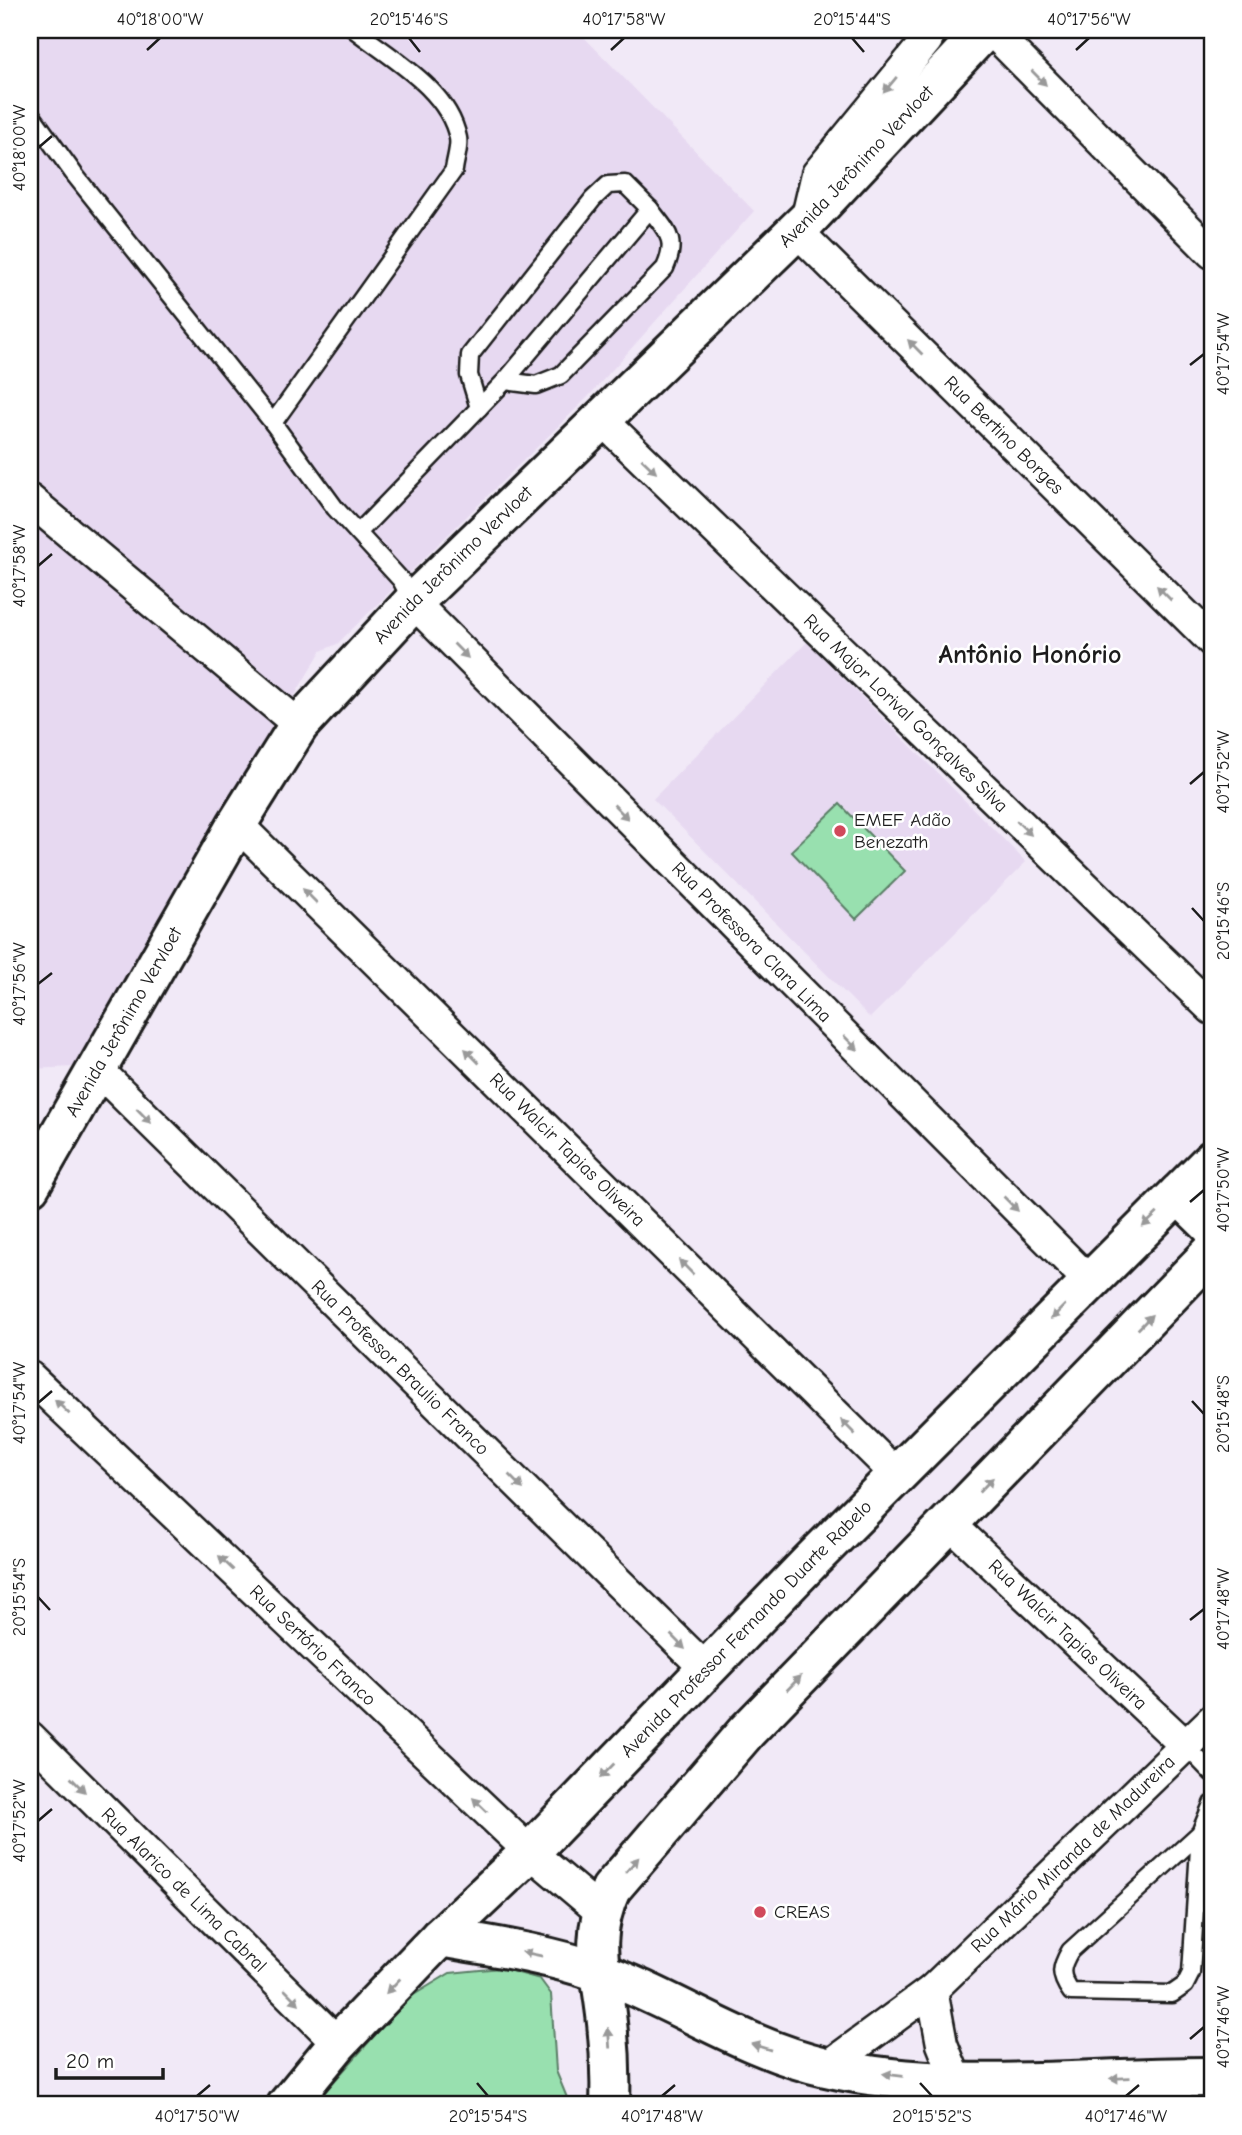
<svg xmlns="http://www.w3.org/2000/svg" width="1242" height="2135" font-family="'Comic Neue',sans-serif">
  <rect width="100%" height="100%" fill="#f1e9f7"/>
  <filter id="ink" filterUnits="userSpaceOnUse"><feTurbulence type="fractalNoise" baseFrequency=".0143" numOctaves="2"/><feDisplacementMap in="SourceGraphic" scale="14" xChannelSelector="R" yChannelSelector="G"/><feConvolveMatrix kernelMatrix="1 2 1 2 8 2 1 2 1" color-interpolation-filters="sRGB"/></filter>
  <g filter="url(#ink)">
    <!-- built -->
    <g fill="#e7d9f1">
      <path d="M 30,30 L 577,30 L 754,211 L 587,398 L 337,644 L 321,651 L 74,1067 L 30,1069 Z"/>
      <path d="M 807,642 L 1026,862 L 870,1018 L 653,799 Z"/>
    </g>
    <!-- green -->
    <g fill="#98e0af" stroke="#5a7e66" stroke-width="2">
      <path d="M 840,804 L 905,871 L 856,919 L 791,851 Z"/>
      <path d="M 500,1968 L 540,1979 L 551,1994 L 556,2071 L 570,2105 L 313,2105 L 407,1999 L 450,1973 Z"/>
    </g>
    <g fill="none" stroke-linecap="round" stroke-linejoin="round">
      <!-- lane casing -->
      <g stroke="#1c1c1c" stroke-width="21">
        <g id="lane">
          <path d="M 30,113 L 74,174 L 273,423 L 335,508 L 401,580 L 412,601"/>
          <path d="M 479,408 L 469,375 L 470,355 L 593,199 L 608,185 L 625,184 L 650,209"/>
          <path d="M 273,423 L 454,170 C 455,160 460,147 458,138 C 448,89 392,59 355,30"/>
          <path d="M 358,533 L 505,381 L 650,209 C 667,232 678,239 665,268 L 561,375 L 536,385 L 505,381"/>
          <path d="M 1186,1746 L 1212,1773"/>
          <path d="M 1200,1833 L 1070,1951 C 1060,1968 1059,1975 1071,1992 L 1172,1994 L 1185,1985 L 1191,1973 L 1200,1833 L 1212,1804"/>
        </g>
      </g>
      <!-- street casing -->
      <g stroke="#1c1c1c" stroke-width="35">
        <g id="street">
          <path d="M 991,30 L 1212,253"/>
          <path d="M 806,221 L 817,174 L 927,40 L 928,30"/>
          <path id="s1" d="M 796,230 L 1212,641"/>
          <path id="s2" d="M 600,418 L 1212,1009"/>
          <path d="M 30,500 L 299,725"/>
          <path id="s3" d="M 413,602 L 1089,1281"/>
          <path id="s4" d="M 237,824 L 897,1475"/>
          <path id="s5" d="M 96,1068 L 705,1668"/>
          <path id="s6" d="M 30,1377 L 530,1852 L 600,1911"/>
          <path id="s7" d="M 949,1523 L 1186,1746"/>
          <path id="s8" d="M 30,1737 L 338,2043"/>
          <path d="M 932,1990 L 942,2044 L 958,2084"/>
          <path id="s9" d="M 827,2067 L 932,1990 L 1212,1720"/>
        </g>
      </g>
      <!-- secondary casing -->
      <g stroke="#1c1c1c" stroke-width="44">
        <g id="secondary">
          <path id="s10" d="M 30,1186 L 237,824 L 299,725 L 413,602 L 806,221 L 985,30"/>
          <path d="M 1178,1194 L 1212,1227"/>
          <path d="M 440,1937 C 492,1946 546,1954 596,1971 C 675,1999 742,2048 826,2067 C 952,2096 1084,2076 1212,2077"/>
          <path id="s11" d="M 287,2105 L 338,2043 L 440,1937 L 530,1852 L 811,1561 L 1212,1160"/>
          <path d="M 610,2105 C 611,2078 610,2050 607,2023 C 602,1973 588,1939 611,1889 L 746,1732 L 1212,1252"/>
        </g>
      </g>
      <!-- lane -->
      <use href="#lane" stroke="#fff" stroke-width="16"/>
      <!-- street -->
      <use href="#street" stroke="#fff" stroke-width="30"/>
      <!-- secondary -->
      <use href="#secondary" stroke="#fff" stroke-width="38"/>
    </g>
    <!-- one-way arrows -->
    <defs><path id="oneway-solid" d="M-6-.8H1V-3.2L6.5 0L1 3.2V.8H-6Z" transform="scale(1.75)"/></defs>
    <g fill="#999">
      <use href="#oneway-solid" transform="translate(1039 78) rotate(45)"/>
      <use href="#oneway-solid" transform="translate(890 85) rotate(130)"/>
      <use href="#oneway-solid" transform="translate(915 347) rotate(-135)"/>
      <use href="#oneway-solid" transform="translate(649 466) rotate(44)"/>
      <use href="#oneway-solid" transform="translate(1164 593) rotate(-135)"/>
      <use href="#oneway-solid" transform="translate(461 651) rotate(45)"/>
      <use href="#oneway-solid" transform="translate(621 812) rotate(45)"/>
      <use href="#oneway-solid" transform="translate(1024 828) rotate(44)"/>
      <use href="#oneway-solid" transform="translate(310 896) rotate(-135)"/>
      <use href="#oneway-solid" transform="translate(851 1043) rotate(45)"/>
      <use href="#oneway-solid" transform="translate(472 1056) rotate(-135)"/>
      <use href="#oneway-solid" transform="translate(144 1116) rotate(45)"/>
      <use href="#oneway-solid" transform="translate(1011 1204) rotate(45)"/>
      <use href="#oneway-solid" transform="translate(1150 1220) rotate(137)"/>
      <use href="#oneway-solid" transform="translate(686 1267) rotate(-135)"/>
      <use href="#oneway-solid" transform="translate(1058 1312) rotate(135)"/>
      <use href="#oneway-solid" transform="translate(1145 1322) rotate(-46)"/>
      <use href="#oneway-solid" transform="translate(62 1407) rotate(-136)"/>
      <use href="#oneway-solid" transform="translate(848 1427) rotate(-135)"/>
      <use href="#oneway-solid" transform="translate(516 1482) rotate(45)"/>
      <use href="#oneway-solid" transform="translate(986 1485) rotate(-46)"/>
      <use href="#oneway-solid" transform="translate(226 1563) rotate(-136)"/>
      <use href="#oneway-solid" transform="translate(678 1642) rotate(45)"/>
      <use href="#oneway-solid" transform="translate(794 1683) rotate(-46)"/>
      <use href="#oneway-solid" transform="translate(607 1771) rotate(134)"/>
      <use href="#oneway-solid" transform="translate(78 1785) rotate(45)"/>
      <use href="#oneway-solid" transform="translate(480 1805) rotate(-136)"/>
      <use href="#oneway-solid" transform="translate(632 1865) rotate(-49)"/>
      <use href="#oneway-solid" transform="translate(532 1954) rotate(-168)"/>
      <use href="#oneway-solid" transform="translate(393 1986) rotate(134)"/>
      <use href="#oneway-solid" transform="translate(292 1997) rotate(45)"/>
      <use href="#oneway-solid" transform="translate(609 2038) rotate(-94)"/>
      <use href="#oneway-solid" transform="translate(761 2047) rotate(-163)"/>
      <use href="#oneway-solid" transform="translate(893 2075) rotate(-173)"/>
      <use href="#oneway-solid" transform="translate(1120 2078) rotate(178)"/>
    </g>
  </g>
  <!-- ticks -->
  <path fill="none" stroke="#1c1c1c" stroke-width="2.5" d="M 409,38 L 420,52M 852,38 L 864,52M 147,50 L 160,38M 611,50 L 624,38M 1076,50 L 1089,38M 38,148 L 52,136M 1190,365 L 1204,354M 38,566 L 52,554M 1190,784 L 1204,772M 1192,908 L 1204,921M 38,984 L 52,973M 1190,1202 L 1204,1190M 1192,1401 L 1204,1414M 38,1403 L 52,1391M 38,1597 L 50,1610M 1190,1620 L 1204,1609M 38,1821 L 52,1809M 1190,2039 L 1204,2027M 477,2083 L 488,2096M 920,2083 L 932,2096M 197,2096 L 210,2085M 662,2096 L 675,2085M 1126,2096 L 1139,2085"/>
  <!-- markers -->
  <g fill="#d1495b" stroke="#fff" stroke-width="2.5">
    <circle cx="840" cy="831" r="7"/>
    <circle cx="760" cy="1912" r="7"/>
  </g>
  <g text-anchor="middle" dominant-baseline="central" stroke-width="5" stroke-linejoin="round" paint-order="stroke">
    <!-- street labels -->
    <g font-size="19" fill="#1c1c1c" stroke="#fff">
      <text stroke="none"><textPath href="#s10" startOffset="1323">Avenida Jerônimo Vervloet</textPath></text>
      <text stroke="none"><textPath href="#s1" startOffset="292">Rua Bertino Borges</textPath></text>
      <text stroke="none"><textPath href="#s10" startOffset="756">Avenida Jerônimo Vervloet</textPath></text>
      <text stroke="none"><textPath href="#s2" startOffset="425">Rua Major Lorival Gonçalves Silva</textPath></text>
      <text stroke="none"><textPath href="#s3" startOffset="480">Rua Professora Clara Lima</textPath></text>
      <text stroke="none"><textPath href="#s10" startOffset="189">Avenida Jerônimo Vervloet</textPath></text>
      <text stroke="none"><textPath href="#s4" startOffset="464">Rua Walcir Tapias Oliveira</textPath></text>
      <text stroke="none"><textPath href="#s5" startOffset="427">Rua Professor Braulio Franco</textPath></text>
      <text stroke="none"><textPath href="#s11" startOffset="662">Avenida Professor Fernando Duarte Rabelo</textPath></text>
      <text stroke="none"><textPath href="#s7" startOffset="163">Rua Walcir Tapias Oliveira</textPath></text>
      <text stroke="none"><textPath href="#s6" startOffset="390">Rua Sertório Franco</textPath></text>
      <text stroke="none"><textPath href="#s9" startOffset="326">Rua Mário Miranda de Madureira</textPath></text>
      <text stroke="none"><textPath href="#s8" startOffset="217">Rua Alarico de Lima Cabral</textPath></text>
    </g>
    <!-- poi labels -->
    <g font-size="19" fill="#1c1c1c" stroke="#fff" text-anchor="start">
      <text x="854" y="820">EMEF Adão<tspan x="854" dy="22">Benezath</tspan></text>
      <text x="774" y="1912">CREAS</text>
    </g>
    <!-- district labels -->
    <g font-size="26" font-weight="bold" fill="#1c1c1c" stroke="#fff">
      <text x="1030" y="655">Antônio Honório</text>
    </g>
  </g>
  <!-- margin -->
  <rect width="1242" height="2135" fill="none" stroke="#fff" stroke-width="77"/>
  <!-- scale -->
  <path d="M56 2068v10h107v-10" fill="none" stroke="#1c1c1c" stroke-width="3.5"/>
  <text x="66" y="2068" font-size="21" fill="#1c1c1c" stroke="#ffffff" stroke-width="5" paint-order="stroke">20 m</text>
  <rect x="38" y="38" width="1166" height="2058" fill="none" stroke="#1c1c1c" stroke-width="2.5"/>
  <g font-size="18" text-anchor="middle" fill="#1c1c1c">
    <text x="160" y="25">40°18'00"W</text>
    <text x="409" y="25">20°15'46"S</text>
    <text x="624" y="25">40°17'58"W</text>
    <text x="852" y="25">20°15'44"S</text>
    <text x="1089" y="25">40°17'56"W</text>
    <text transform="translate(19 148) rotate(-90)" y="6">40°18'00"W</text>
    <text transform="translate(1223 354) rotate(-90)" y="6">40°17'54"W</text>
    <text transform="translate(19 566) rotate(-90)" y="6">40°17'58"W</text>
    <text transform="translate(1223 772) rotate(-90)" y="6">40°17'52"W</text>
    <text transform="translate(1223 921) rotate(-90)" y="6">20°15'46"S</text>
    <text transform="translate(19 984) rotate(-90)" y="6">40°17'56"W</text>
    <text transform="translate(1223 1190) rotate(-90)" y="6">40°17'50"W</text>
    <text transform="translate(19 1403) rotate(-90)" y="6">40°17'54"W</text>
    <text transform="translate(1223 1414) rotate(-90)" y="6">20°15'48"S</text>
    <text transform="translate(19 1597) rotate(-90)" y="6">20°15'54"S</text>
    <text transform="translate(1223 1609) rotate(-90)" y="6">40°17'48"W</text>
    <text transform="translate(19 1821) rotate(-90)" y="6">40°17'52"W</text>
    <text transform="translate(1223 2027) rotate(-90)" y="6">40°17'46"W</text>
    <text x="197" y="2122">40°17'50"W</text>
    <text x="488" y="2122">20°15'54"S</text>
    <text x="662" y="2122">40°17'48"W</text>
    <text x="932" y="2122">20°15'52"S</text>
    <text x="1126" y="2122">40°17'46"W</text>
  </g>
</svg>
